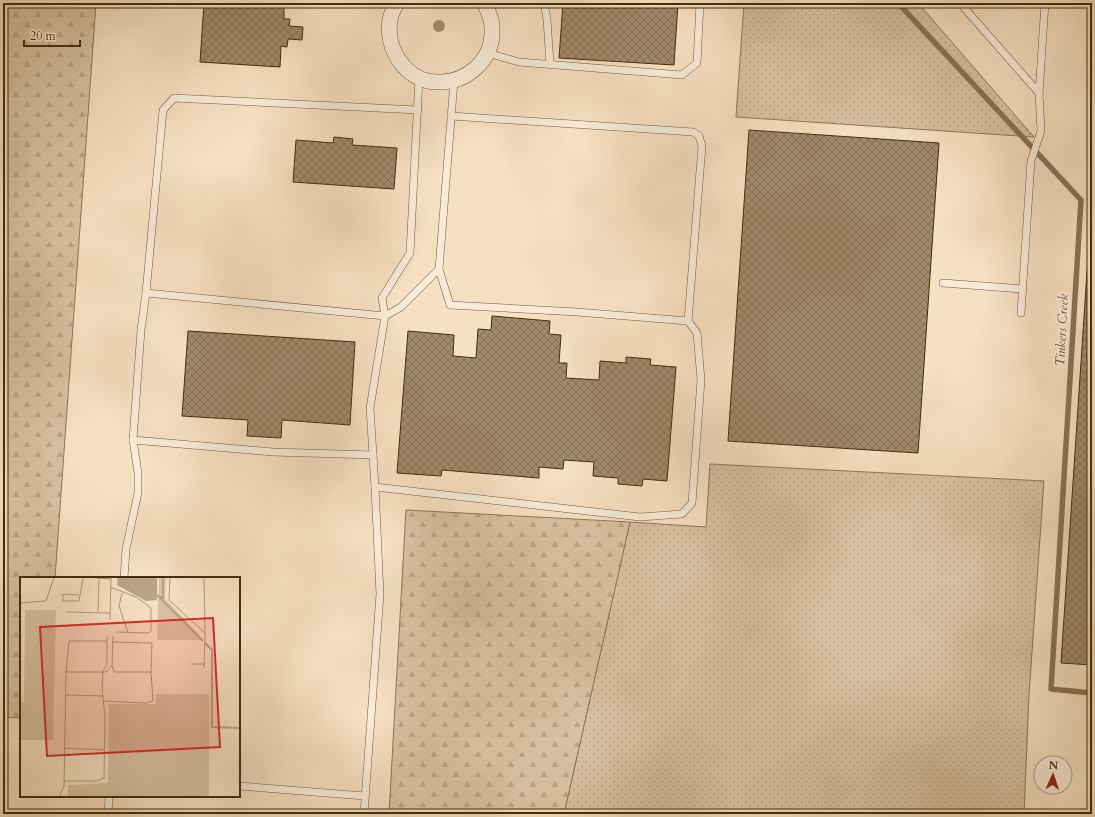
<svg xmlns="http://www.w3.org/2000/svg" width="1095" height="817" font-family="Cardo,serif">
  <defs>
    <pattern id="grass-dots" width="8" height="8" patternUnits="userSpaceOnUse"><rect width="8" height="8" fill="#d8c1a3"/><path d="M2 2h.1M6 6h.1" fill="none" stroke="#bba68b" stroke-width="1.8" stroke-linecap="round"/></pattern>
    <pattern id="forest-firs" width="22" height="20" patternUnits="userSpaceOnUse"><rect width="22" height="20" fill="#d8c1a3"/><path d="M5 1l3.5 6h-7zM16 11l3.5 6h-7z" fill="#bba68b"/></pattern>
    <pattern id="building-cross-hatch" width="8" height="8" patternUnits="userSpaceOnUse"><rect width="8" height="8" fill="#a1896c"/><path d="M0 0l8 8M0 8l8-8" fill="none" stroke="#857057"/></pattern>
  </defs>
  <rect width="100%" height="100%" fill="#f6e0c2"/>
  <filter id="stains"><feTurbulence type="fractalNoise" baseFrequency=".005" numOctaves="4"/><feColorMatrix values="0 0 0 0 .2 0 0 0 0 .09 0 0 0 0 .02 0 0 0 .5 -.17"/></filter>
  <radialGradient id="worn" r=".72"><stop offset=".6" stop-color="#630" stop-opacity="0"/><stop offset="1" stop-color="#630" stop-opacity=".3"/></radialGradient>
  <!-- grass -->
  <g fill="url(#grass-dots)" stroke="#8e7658">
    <path d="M 744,3 L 918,3 L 1034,137 L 736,117 Z"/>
    <path d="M 710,464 L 1044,481 L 1029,695 L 1024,814 L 564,814 L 630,522 L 706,527 Z"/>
  </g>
  <!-- forest -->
  <g fill="url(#forest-firs)" stroke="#8e7658">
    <path d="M 3,3 L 96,3 L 55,578 L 21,578 L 21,718 L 3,717 Z"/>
    <path d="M 406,510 L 630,522 L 564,814 L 389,814 Z"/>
  </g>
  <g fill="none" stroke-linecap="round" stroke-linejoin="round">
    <!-- stream -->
    <path stroke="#8a7255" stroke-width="5.5" d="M 898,3 L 1081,200 L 1051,689 L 1092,693"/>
  </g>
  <!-- building -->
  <g fill="url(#building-cross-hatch)" stroke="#442b0e">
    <path d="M 204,3 L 284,3 L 284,19 L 290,19 L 289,26 L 303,27 L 302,40 L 288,39 L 287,47 L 281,46 L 280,67 L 200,62 Z"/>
    <path d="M 563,3 L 678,3 L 674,65 L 559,58 Z"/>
    <path d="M 749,130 L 939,143 L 918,453 L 728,441 Z"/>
    <path d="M 334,137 L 353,139 L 352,145 L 397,148 L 394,189 L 293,182 L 296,140 L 333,143 Z"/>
    <path d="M 1092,197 L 1092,665 L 1061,663 Z"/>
    <path d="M 492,316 L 550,321 L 549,334 L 561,335 L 559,363 L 567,363 L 566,378 L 599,380 L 600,361 L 626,363 L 626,357 L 651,359 L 650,365 L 676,367 L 667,481 L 643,479 L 642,486 L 618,484 L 618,478 L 593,476 L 594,462 L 564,460 L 563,469 L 539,467 L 539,478 L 442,470 L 441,476 L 397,473 L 408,331 L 454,335 L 453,356 L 476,358 L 478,329 L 491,330 Z"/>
    <path d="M 188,331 L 355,342 L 350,425 L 282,420 L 281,438 L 247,436 L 248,420 L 182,416 Z"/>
  </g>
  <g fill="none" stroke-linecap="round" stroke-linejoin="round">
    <!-- lane casing -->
    <g stroke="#70583b" stroke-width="8">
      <g id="lane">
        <path d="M 544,3 L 547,19 L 550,64"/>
        <path d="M 960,3 L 1039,93 L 1041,131 L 1031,161 L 1021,313"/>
        <path d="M 487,53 L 519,62 L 682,75 L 697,63 L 700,3"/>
        <path d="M 1039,93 L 1045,3"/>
        <path d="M 451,116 L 693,132 L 699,136 L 702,146 L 688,321"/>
        <path d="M 943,283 L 1023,289"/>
        <path d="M 146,293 L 163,110 L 174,98 L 418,110"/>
        <path d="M 133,440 L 273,452 L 373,455"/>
        <path d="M 375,487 L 640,517 L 682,514 L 692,503 L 701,380 L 697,333 L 688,321 L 577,312 L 450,305 L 439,269"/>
        <path d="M 124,578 L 126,549 L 138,493 L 138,473 L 133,440 L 141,330 L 146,293 L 385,316 L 401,307 L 439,269 L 454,81"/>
        <path d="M 239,786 L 365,796"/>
        <path d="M 108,814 L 109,796"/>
        <path d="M 364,814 L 380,594 L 375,487 L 370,408 L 385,316 L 382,298 L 410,253 L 419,78"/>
      </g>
    </g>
    <!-- street casing -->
    <g stroke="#70583b" stroke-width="16">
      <path id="street" d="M 397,3 C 394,8 391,14 390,20 C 385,49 406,82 438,82 C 466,83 492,61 492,32 C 493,21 489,12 484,3"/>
    </g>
    <!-- lane -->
    <use href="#lane" stroke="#f9ebd7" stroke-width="7"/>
    <!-- street -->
    <use href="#street" stroke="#f9ebd7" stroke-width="15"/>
  </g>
  <!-- trees -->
  <circle fill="#a58d70" cx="439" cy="26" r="6"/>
  <g text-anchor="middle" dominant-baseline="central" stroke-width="4" stroke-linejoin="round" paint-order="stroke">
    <!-- water labels -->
    <g font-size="13" font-style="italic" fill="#674f32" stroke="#f9ebd7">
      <text transform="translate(1062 330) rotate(-87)">Tinkers Creek</text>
    </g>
  </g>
  <!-- overview -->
  <g transform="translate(20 577)">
    <rect width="220" height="220" fill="#f6e0c2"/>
    <path d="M 139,0 L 146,0 L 145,22 L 184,63 L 137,63 ZM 136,117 L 189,117 L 189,220 L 48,220 L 48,208 L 110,207 L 124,127 L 136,127 Z" fill="#d8c1a3"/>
    <path d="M 5,33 L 36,33 L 33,163 L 0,163 L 0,125 L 4,125 ZM 89,127 L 124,127 L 110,207 L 108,207 L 105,220 L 66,220 L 62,207 L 88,206 Z" fill="#d8c1a3"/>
    <path d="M 98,0 L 137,0 L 137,23 L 126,24 L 97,8 Z" fill="#b9a285"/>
    <path fill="none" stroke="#b9a285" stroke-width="2" d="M 137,18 L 183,64M 138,19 L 143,21 L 143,0M 185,66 L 192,73 L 192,150 L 220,151"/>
    <path fill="none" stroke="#af987a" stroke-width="1" d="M 63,0 L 91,2M 150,0 L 149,23 L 185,56 L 184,91M 184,0 L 185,56M 90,10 L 116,20 L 131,31 L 131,54 L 128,56 L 97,55M 102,16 L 99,29 L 108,56M 59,18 L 43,17 L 43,24 L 59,24 L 63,1M 0,26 L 26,24 L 34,0M 46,35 L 90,36M 78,36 L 79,0M 90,43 L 91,0M 92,65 L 132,66 L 131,95M 171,87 L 184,87M 46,95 L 49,64 L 87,64M 45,118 L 83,119M 84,124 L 126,126 L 133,124 L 131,95 L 94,95 L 92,89M 44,171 L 85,173M 44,204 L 77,204 L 84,201 L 85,141 L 82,111 L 83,94 L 87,87 L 87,59M 39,220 L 44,209 L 46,95 L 86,95 L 92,89 L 93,59"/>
    <path fill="#d62828" fill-opacity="0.15" stroke="#d62828" stroke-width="2" d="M 193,41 L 200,170 L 27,179 L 20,50 Z"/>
    <rect width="220" height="220" fill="none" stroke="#442b0e" stroke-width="2"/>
  </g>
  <!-- margin -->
  <rect width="1095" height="817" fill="none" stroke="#f6e0c2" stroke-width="16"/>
  <rect x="4" y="4" width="1087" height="809" fill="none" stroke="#442b0e" stroke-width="2"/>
  <rect x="8" y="8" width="1079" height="801" fill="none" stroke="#442b0e"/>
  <!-- north arrow -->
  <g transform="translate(1053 775) rotate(3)"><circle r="19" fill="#f9ebd7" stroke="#b19e87"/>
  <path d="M0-3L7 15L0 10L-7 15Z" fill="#8f2418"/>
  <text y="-6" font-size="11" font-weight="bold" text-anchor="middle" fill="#442b0e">N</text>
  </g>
  <!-- scale -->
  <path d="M24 40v6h56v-6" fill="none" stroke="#442b0e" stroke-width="2"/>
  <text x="30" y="40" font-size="12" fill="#442b0e" stroke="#f9ebd7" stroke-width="3" paint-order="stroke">20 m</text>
  <rect width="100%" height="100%" filter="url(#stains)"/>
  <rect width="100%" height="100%" fill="url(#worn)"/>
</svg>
